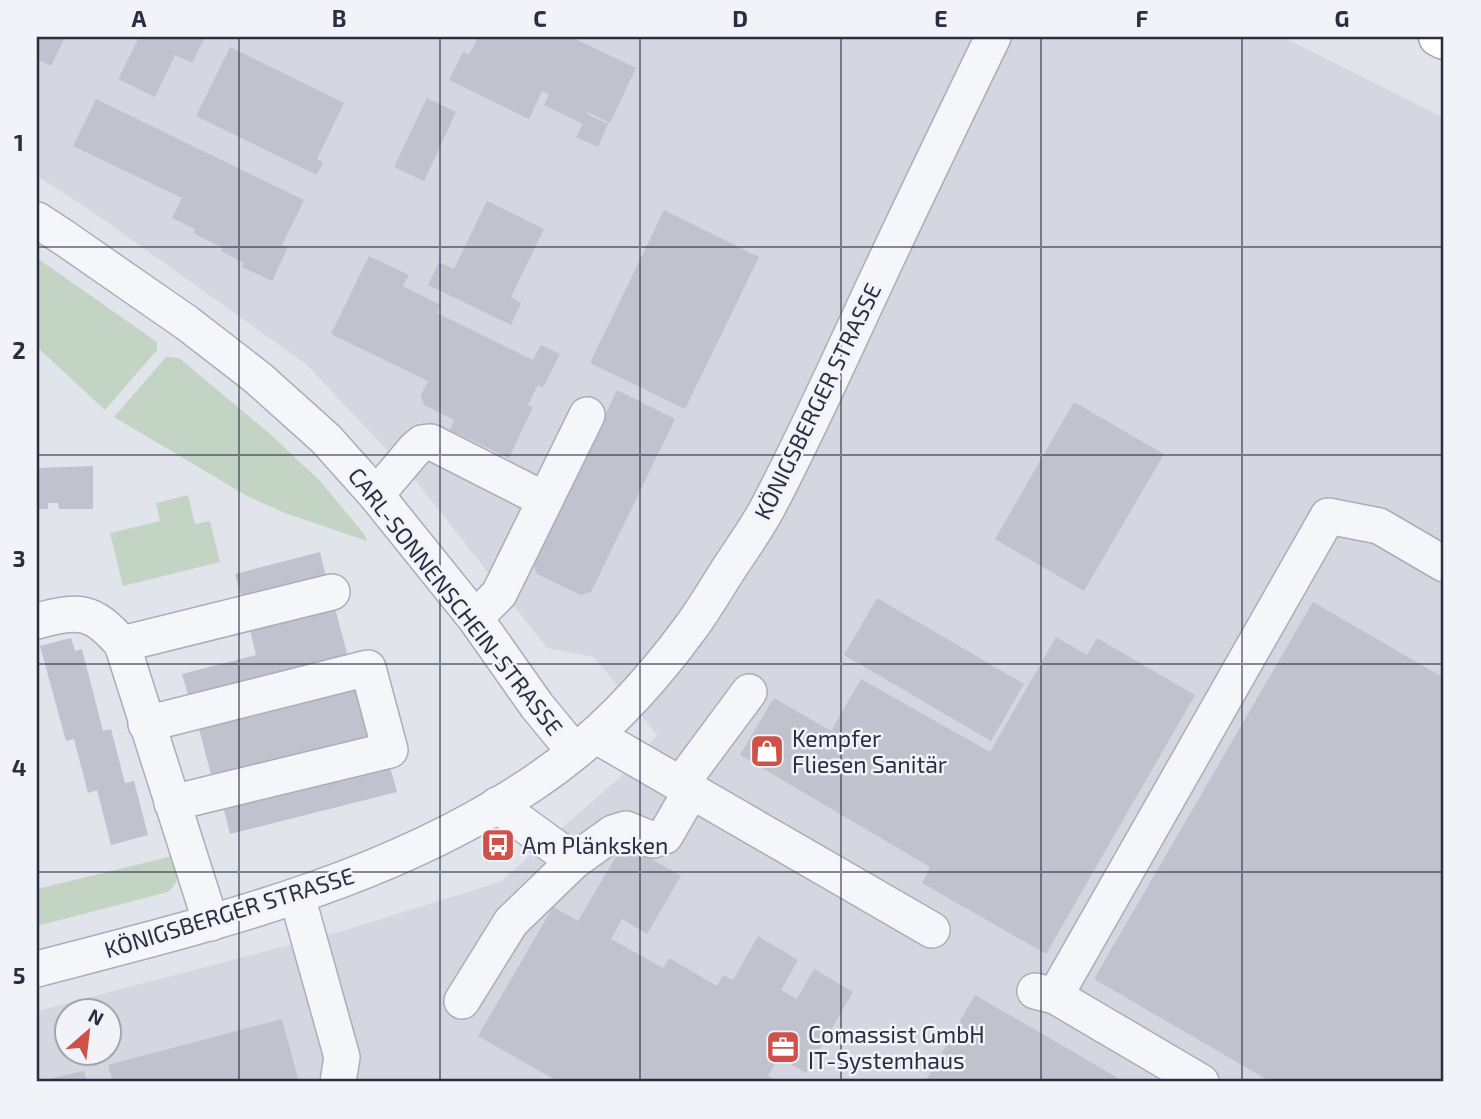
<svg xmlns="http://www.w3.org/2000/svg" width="1481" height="1119" font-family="'Exo 2',sans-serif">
  <rect width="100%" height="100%" fill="#e2e4eb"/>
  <!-- built -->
  <path fill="#d4d6e0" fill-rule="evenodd" d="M 37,37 L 1283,37 L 1444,118 L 1444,1082 L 37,1082 L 37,1011 L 339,932 L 500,882 L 626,772 L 657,735 L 594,657 L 547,648 L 416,481 L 306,364 L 87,208 L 37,176 ZM 66,1010 L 108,1010 L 108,1052 L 66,1052 Z"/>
  <!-- green -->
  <g fill="#c4d4c4">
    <path d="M 37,258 L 157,342 L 157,350 L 105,410 L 37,347 Z"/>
    <path d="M 166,357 L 179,358 L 269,433 L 320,481 L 364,534 L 367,541 L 285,513 L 247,496 L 114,417 Z"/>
    <path d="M 188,495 L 195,524 L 210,521 L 220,562 L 123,586 L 110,533 L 160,521 L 156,503 Z"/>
    <path d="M 173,856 C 178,872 182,880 168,892 L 37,926 L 37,889 Z"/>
  </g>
  <!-- building -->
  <g fill="#c0c2cd">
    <path d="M 37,37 L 65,37 L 51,66 L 37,59 Z"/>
    <path d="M 139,37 L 205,37 L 192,63 L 175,55 L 155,97 L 118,79 Z"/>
    <path d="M 478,37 L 571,37 L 636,68 L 610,123 L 588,112 L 587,114 L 608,124 L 598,147 L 576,137 L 583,124 L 544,105 L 549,94 L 542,91 L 529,119 L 449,80 L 463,52 L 469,55 Z"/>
    <path d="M 230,47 L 344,103 L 317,159 L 323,162 L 317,175 L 196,116 Z"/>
    <path d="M 427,98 L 456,112 L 424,181 L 394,167 Z"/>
    <path d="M 96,99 L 304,200 L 282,245 L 288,247 L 272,281 L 242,267 L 244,263 L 221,251 L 223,248 L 193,233 L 195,229 L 172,218 L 182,198 L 73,146 Z"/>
    <path d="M 487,201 L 544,229 L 511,297 L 521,303 L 511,325 L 428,285 L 439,262 L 454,269 Z"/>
    <path d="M 664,210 L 759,257 L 685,409 L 590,363 Z"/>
    <path d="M 369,256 L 409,275 L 403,286 L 441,305 L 437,313 L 533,360 L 541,345 L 560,354 L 543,388 L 538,385 L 528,405 L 533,407 L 509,458 L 450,430 L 454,420 L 424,405 L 421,395 L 428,381 L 331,334 Z"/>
    <path d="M 617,390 L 675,419 L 591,592 L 581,595 L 537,574 L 533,563 Z"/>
    <path d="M 1074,402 L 1164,454 L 1084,591 L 995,539 Z"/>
    <path d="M 93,466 L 93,509 L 59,509 L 58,503 L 48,503 L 48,509 L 37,509 L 37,468 Z"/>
    <path d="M 320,552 L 326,577 L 242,599 L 235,574 Z"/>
    <path d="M 877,598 L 1024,684 L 991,741 L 844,655 Z"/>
    <path d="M 1313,602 L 1444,678 L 1444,1082 L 1271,1082 L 1094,979 Z"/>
    <path d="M 335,608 L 348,657 L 189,698 L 182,674 L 256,655 L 250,630 Z"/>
    <path d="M 1056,637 L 1087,655 L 1097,638 L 1195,695 L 1046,954 L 922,883 L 930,867 L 740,755 L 774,698 L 831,731 L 861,679 L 990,752 Z"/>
    <path d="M 71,638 L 75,651 L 82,649 L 103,731 L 111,729 L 125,783 L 134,781 L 148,835 L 111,845 L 97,790 L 88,793 L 74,739 L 66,741 L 40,646 Z"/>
    <path d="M 356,690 L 369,739 L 212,778 L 199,729 Z"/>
    <path d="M 390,767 L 397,792 L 230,834 L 224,810 Z"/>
    <path d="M 624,843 L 681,876 L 647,934 L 622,919 L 611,939 L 663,968 L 669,958 L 717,986 L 723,975 L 733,980 L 758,936 L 798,960 L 781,990 L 797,999 L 814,969 L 853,992 L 806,1073 L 779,1057 L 768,1076 L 778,1082 L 559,1082 L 478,1036 L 553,907 L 578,921 Z"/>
    <path d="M 975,995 L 1125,1082 L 925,1082 Z"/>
    <path d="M 282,1019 L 299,1082 L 113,1082 L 108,1065 Z"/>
    <path d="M 84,1071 L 87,1082 L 40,1082 L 40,1081 Z"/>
  </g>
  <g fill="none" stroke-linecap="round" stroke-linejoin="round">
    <!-- minor casing -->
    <g stroke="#abadb9" stroke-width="38">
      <g id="minor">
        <path d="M 37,220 L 63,237 L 187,323 L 258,378 L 326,439 L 376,495 L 475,618 L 537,706 L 575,752"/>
        <path d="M 376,495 L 415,449 L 422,443 L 431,442 L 545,500"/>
        <path d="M 475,618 L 499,594 L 587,415"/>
        <path d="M 37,621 C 79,610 92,609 122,644 L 211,923"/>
        <path d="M 122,644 L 332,592"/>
        <path d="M 146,724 L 368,668 L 390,750 L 172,803"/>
        <path d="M 595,735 L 932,930"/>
        <path d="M 680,785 L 749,692"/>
        <path d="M 497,805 L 574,861 L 613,833 L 626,829 L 653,840 L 665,836 L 691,791"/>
        <path d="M 297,896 L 342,1057 L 338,1082"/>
        <path d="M 37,969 C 208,924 386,883 535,782 C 596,741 648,686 691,627 C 705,608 717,587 730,567 C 743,547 757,528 768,507 C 806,435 839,361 873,288 C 912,204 953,120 993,37"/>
        <path d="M 1035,991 L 1055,996 L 1201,1082"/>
        <path d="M 1055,996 L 1328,516 L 1379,526 L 1444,564"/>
        <path d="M 462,1001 L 511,922 L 574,861"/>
      </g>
    </g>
    <!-- major casing -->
    <g stroke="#a2a5b6" stroke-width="41">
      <path id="major" d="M 1438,37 L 1444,40"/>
    </g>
    <!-- minor -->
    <use href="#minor" stroke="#f5f6f9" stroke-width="35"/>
    <!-- major -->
    <use href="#major" stroke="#fff" stroke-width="38"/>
  </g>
  <!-- grid -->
  <path fill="none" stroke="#2a2e43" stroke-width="2" stroke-opacity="0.55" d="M 239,37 L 239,1082M 440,37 L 440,1082M 640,37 L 640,1082M 841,37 L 841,1082M 1041,37 L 1041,1082M 1242,37 L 1242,1082M 37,247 L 1444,247M 37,455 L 1444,455M 37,664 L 1444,664M 37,872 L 1444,872"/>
  <!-- icons -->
  <defs>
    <g id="shop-square" transform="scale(1.75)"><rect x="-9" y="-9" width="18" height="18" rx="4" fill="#ce5249" stroke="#f2f3f8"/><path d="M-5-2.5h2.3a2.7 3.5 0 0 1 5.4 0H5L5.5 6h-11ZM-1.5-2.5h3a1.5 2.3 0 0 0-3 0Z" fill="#fff"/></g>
    <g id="bus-square" transform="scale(1.75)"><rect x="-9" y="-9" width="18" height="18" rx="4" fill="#ce5249" stroke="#f2f3f8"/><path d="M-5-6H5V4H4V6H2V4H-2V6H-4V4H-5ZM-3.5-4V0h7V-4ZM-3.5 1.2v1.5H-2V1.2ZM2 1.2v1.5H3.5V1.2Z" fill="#fff"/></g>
    <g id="office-square" transform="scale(1.75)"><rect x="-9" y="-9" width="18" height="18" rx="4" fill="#ce5249" stroke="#f2f3f8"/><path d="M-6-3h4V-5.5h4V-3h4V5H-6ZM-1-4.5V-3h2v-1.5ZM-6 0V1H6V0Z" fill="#fff"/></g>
  </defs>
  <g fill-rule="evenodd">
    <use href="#shop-square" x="767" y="751"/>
    <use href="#bus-square" x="498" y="845"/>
    <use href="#office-square" x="783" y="1047"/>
  </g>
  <g text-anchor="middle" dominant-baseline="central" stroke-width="5" stroke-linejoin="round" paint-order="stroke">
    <!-- street labels -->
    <g font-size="23" fill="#2a2e43" stroke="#f2f3f8">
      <text transform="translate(817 401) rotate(-64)">KÖNIGSBERGER STRASSE</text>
      <text transform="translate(456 601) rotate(52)">CARL-SONNENSCHEIN-STRASSE</text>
      <text transform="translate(229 912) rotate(-17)">KÖNIGSBERGER STRASSE</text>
    </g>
    <!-- poi labels -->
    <g font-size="23" fill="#2a2e43" stroke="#f2f3f8" text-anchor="start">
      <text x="792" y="738">Kempfer<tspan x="792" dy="26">Fliesen Sanitär</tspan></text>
      <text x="522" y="845">Am Plänksken</text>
      <text x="808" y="1034">Comassist GmbH<tspan x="808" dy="26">IT-Systemhaus</tspan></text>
    </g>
  </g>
  <!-- border -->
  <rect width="1481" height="1119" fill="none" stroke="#f2f3f8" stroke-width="77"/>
  <!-- north arrow -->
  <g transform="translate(88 1032) rotate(28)"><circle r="33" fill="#f2f3f8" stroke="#a2a4b0" stroke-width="2"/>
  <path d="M0-5L12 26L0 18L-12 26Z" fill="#ce5249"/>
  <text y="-10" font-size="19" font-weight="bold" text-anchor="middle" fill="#2a2e43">N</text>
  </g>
  <rect x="38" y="38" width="1404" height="1042" fill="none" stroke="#2a2e43" stroke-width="2.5"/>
  <g font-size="23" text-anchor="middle" font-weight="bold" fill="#2a2e43">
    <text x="139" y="27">A</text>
    <text x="339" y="27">B</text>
    <text x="540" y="27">C</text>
    <text x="740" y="27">D</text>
    <text x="941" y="27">E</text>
    <text x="1142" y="27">F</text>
    <text x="1342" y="27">G</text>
    <text x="19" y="151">1</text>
    <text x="19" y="359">2</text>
    <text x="19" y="567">3</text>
    <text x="19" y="776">4</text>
    <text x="19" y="984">5</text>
  </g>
</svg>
